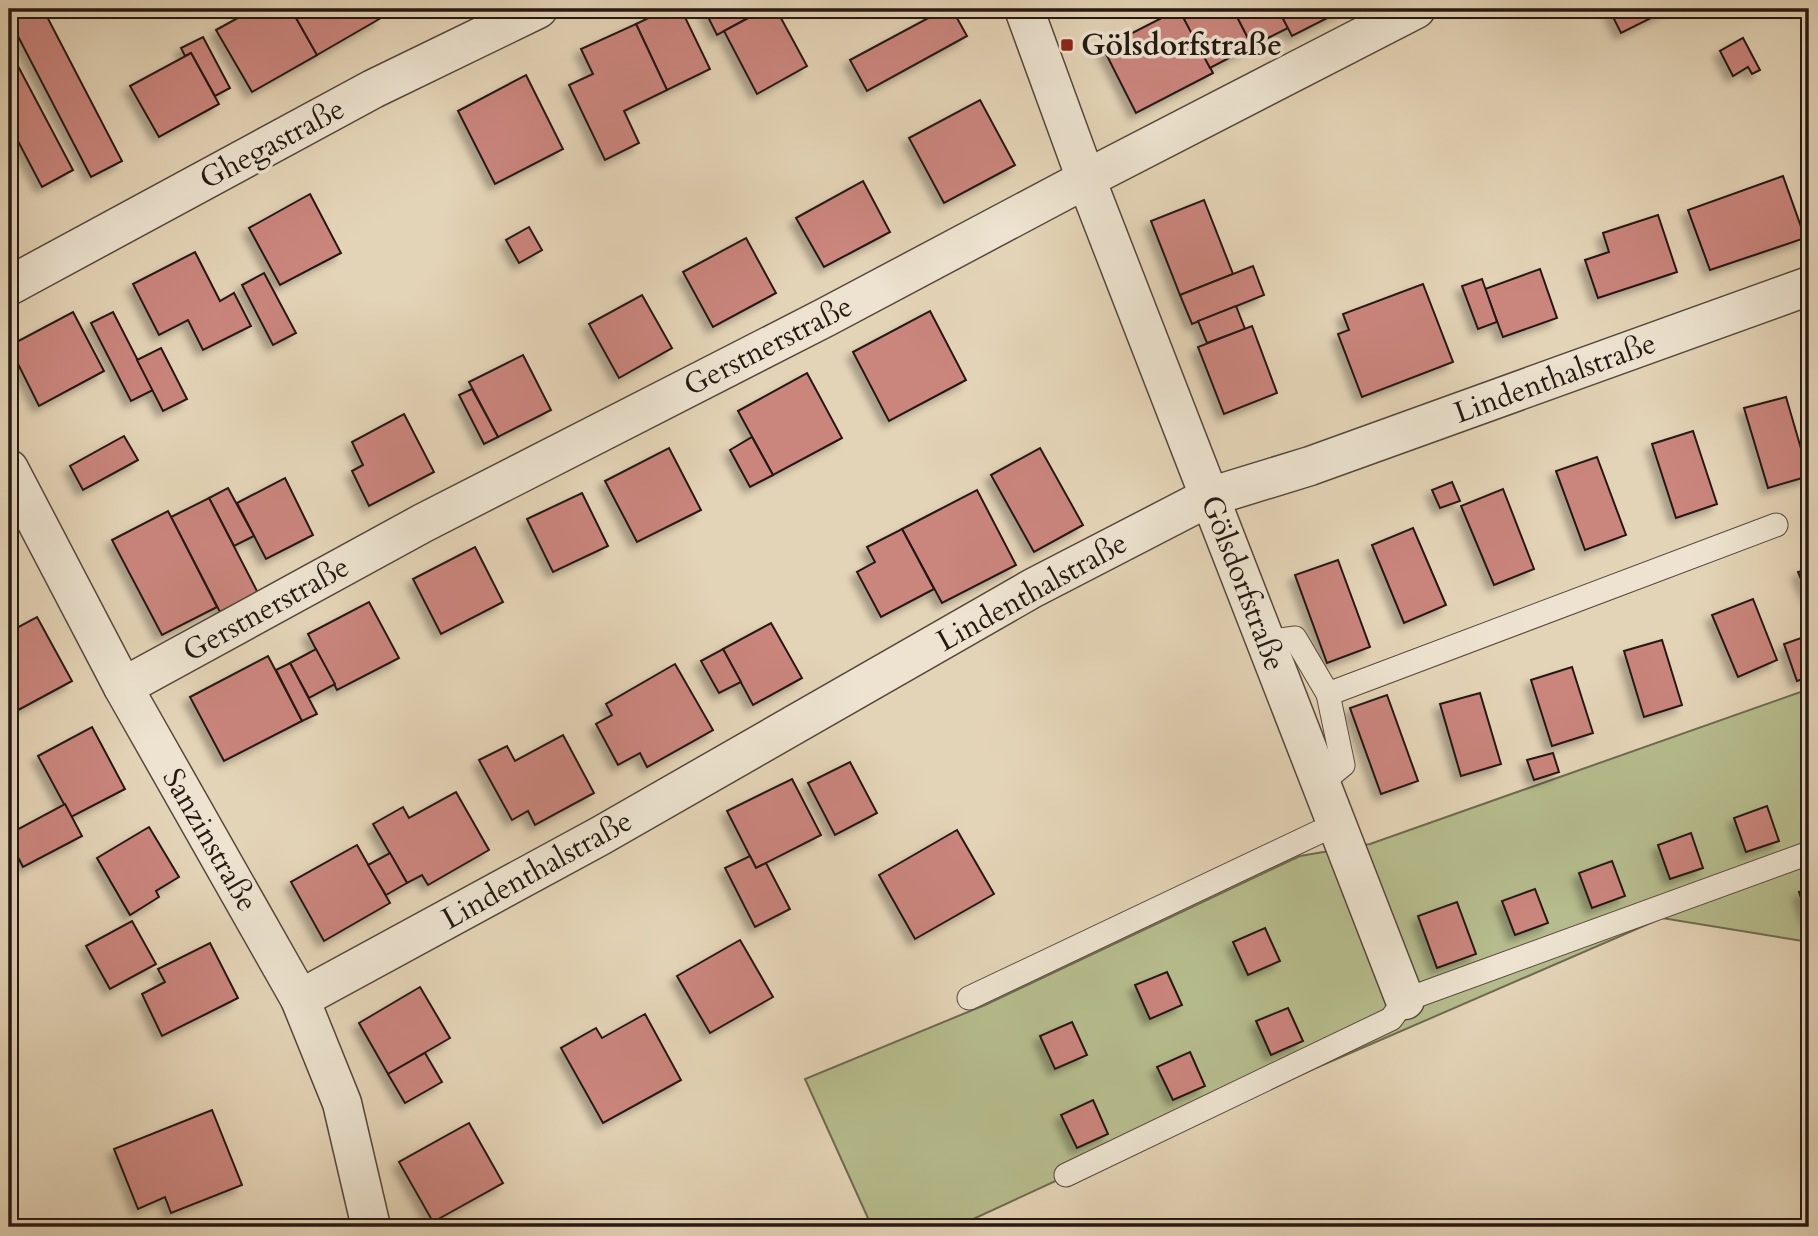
<svg xmlns="http://www.w3.org/2000/svg" width="1818" height="1236" font-family="Cardo,serif">
  <defs>
    <filter id="shadow"><feDropShadow dx="-6" dy="6" stdDeviation="3.5" flood-color="#0004"/></filter>
  </defs>
  <rect width="100%" height="100%" fill="#e4d4b7"/>
  <filter id="stains"><feTurbulence type="fractalNoise" baseFrequency=".00286" numOctaves="4"/><feColorMatrix values="0 0 0 0 .2 0 0 0 0 .09 0 0 0 0 .02 0 0 0 .5 -.17"/></filter>
  <radialGradient id="worn" r=".72"><stop offset=".6" stop-color="#630" stop-opacity="0"/><stop offset="1" stop-color="#630" stop-opacity=".3"/></radialGradient>
  <!-- green -->
  <path fill="#b6bc8d" stroke="#6e6a50" stroke-width="2" d="M 1809,689 L 1809,942 L 1662,918 L 1062,1178 L 956,1227 L 872,1227 L 805,1079 L 985,1005 L 1300,856 L 1370,844 Z"/>
  <!-- building -->
  <g fill="#ca857d" stroke="#251912" stroke-width="2" filter="url(#shadow)">
    <path d="M 9,9 L 43,9 L 122,161 L 91,177 L 9,19 Z"/>
    <path d="M 254,9 L 291,9 L 317,55 L 252,92 L 216,30 Z"/>
    <path d="M 291,9 L 375,9 L 381,18 L 317,55 Z"/>
    <path d="M 667,9 L 681,9 L 710,69 L 667,90 L 636,24 Z"/>
    <path d="M 704,9 L 746,9 L 750,17 L 717,35 Z"/>
    <path d="M 765,9 L 776,9 L 807,66 L 757,94 L 724,31 Z"/>
    <path d="M 945,9 L 952,9 L 967,36 L 867,91 L 850,60 Z"/>
    <path d="M 1179,9 L 1213,73 L 1136,113 L 1103,48 Z"/>
    <path d="M 1203,9 L 1233,9 L 1252,46 L 1210,68 L 1184,19 Z"/>
    <path d="M 1233,9 L 1278,9 L 1288,28 L 1252,46 Z"/>
    <path d="M 1278,9 L 1345,9 L 1292,36 Z"/>
    <path d="M 1609,9 L 1644,9 L 1649,19 L 1621,33 Z"/>
    <path d="M 1644,9 L 1669,9 L 1649,19 Z"/>
    <path d="M 636,24 L 667,90 L 624,111 L 639,143 L 605,160 L 569,85 L 593,74 L 581,49 Z"/>
    <path d="M 203,37 L 230,88 L 215,96 L 191,53 L 185,56 L 181,48 Z"/>
    <path d="M 1743,38 L 1760,70 L 1752,74 L 1748,67 L 1733,76 L 1720,51 Z"/>
    <path d="M 9,49 L 73,170 L 42,187 L 9,124 Z"/>
    <path d="M 191,53 L 219,104 L 159,137 L 130,86 Z"/>
    <path d="M 526,75 L 563,149 L 495,184 L 458,111 Z"/>
    <path d="M 980,100 L 1015,165 L 944,203 L 909,138 Z"/>
    <path d="M 1783,176 L 1805,238 L 1710,270 L 1688,210 Z"/>
    <path d="M 863,181 L 890,232 L 824,267 L 796,218 Z"/>
    <path d="M 310,194 L 341,253 L 280,285 L 249,228 Z"/>
    <path d="M 1204,200 L 1233,274 L 1180,295 L 1151,221 Z"/>
    <path d="M 1658,215 L 1677,272 L 1598,298 L 1585,260 L 1609,252 L 1603,233 Z"/>
    <path d="M 529,227 L 542,250 L 519,263 L 506,240 Z"/>
    <path d="M 746,238 L 776,293 L 713,327 L 683,272 Z"/>
    <path d="M 195,252 L 220,301 L 234,293 L 251,326 L 203,350 L 188,320 L 159,335 L 133,284 Z"/>
    <path d="M 1253,266 L 1264,295 L 1192,324 L 1180,295 Z"/>
    <path d="M 1540,269 L 1557,318 L 1503,337 L 1485,289 Z"/>
    <path d="M 264,273 L 296,333 L 273,345 L 242,285 Z"/>
    <path d="M 1482,279 L 1497,322 L 1478,329 L 1462,286 Z"/>
    <path d="M 1423,284 L 1453,362 L 1362,397 L 1338,334 L 1349,330 L 1343,314 Z"/>
    <path d="M 642,295 L 672,348 L 619,378 L 589,324 Z"/>
    <path d="M 1236,306 L 1245,329 L 1207,343 L 1198,321 Z"/>
    <path d="M 930,311 L 966,380 L 889,421 L 853,352 Z"/>
    <path d="M 73,312 L 104,371 L 39,406 L 9,346 Z"/>
    <path d="M 113,312 L 153,390 L 131,401 L 91,323 Z"/>
    <path d="M 1252,326 L 1277,393 L 1224,414 L 1198,347 Z"/>
    <path d="M 161,348 L 187,399 L 163,411 L 137,360 Z"/>
    <path d="M 523,355 L 551,410 L 498,437 L 469,382 Z"/>
    <path d="M 807,373 L 842,438 L 773,475 L 738,411 Z"/>
    <path d="M 472,389 L 498,437 L 484,444 L 459,395 Z"/>
    <path d="M 1786,397 L 1809,476 L 1768,488 L 1744,408 Z"/>
    <path d="M 404,414 L 434,472 L 369,506 L 352,471 L 363,465 L 352,442 Z"/>
    <path d="M 1693,431 L 1717,504 L 1676,518 L 1652,444 Z"/>
    <path d="M 124,436 L 138,460 L 83,490 L 70,466 Z"/>
    <path d="M 752,437 L 773,475 L 750,487 L 730,450 Z"/>
    <path d="M 669,448 L 701,510 L 637,542 L 605,481 Z"/>
    <path d="M 1040,448 L 1083,525 L 1034,552 L 991,475 Z"/>
    <path d="M 1597,457 L 1626,535 L 1585,550 L 1556,471 Z"/>
    <path d="M 285,478 L 313,535 L 266,559 L 237,503 Z"/>
    <path d="M 1452,482 L 1460,501 L 1440,508 L 1432,490 Z"/>
    <path d="M 228,488 L 254,536 L 234,546 L 209,498 Z"/>
    <path d="M 1503,489 L 1534,569 L 1494,585 L 1461,506 Z"/>
    <path d="M 977,490 L 1016,565 L 942,603 L 902,529 Z"/>
    <path d="M 582,493 L 608,546 L 553,572 L 527,519 Z"/>
    <path d="M 209,498 L 258,593 L 220,612 L 171,517 Z"/>
    <path d="M 168,511 L 217,607 L 162,635 L 112,540 Z"/>
    <path d="M 1413,528 L 1446,605 L 1404,623 L 1372,545 Z"/>
    <path d="M 902,529 L 934,589 L 881,617 L 857,572 L 875,562 L 867,547 Z"/>
    <path d="M 475,547 L 503,602 L 441,634 L 413,579 Z"/>
    <path d="M 1338,560 L 1370,647 L 1327,663 L 1295,575 Z"/>
    <path d="M 1809,568 L 1809,598 L 1798,572 Z"/>
    <path d="M 1753,599 L 1777,660 L 1738,677 L 1712,615 Z"/>
    <path d="M 369,602 L 399,658 L 337,690 L 308,634 Z"/>
    <path d="M 37,617 L 72,681 L 9,715 L 9,632 Z"/>
    <path d="M 771,623 L 802,678 L 753,705 L 723,649 Z"/>
    <path d="M 1801,638 L 1809,661 L 1809,677 L 1797,681 L 1784,644 Z"/>
    <path d="M 1662,640 L 1682,705 L 1644,717 L 1624,651 Z"/>
    <path d="M 316,649 L 335,684 L 309,698 L 290,663 Z"/>
    <path d="M 723,649 L 741,682 L 719,693 L 701,661 Z"/>
    <path d="M 268,656 L 302,721 L 224,761 L 190,697 Z"/>
    <path d="M 290,663 L 317,714 L 302,721 L 276,670 Z"/>
    <path d="M 675,664 L 713,730 L 647,767 L 640,753 L 618,765 L 596,724 L 612,715 L 606,704 Z"/>
    <path d="M 1572,667 L 1593,733 L 1552,746 L 1531,680 Z"/>
    <path d="M 1480,693 L 1501,764 L 1461,776 L 1440,704 Z"/>
    <path d="M 1387,695 L 1418,781 L 1381,794 L 1350,708 Z"/>
    <path d="M 92,727 L 125,789 L 71,817 L 38,756 Z"/>
    <path d="M 563,735 L 594,793 L 535,825 L 528,811 L 512,820 L 479,760 L 507,746 L 515,761 Z"/>
    <path d="M 1553,753 L 1559,772 L 1534,780 L 1527,760 Z"/>
    <path d="M 850,762 L 877,813 L 835,835 L 808,783 Z"/>
    <path d="M 792,779 L 821,835 L 756,868 L 727,811 Z"/>
    <path d="M 456,792 L 489,850 L 428,885 L 422,875 L 407,883 L 373,824 L 403,807 L 409,818 Z"/>
    <path d="M 65,804 L 82,836 L 23,867 L 9,840 L 9,834 Z"/>
    <path d="M 1767,806 L 1779,841 L 1746,852 L 1734,818 Z"/>
    <path d="M 149,827 L 179,877 L 156,891 L 159,897 L 130,915 L 97,858 Z"/>
    <path d="M 957,830 L 994,894 L 915,939 L 879,875 Z"/>
    <path d="M 1691,833 L 1703,868 L 1670,879 L 1658,845 Z"/>
    <path d="M 357,845 L 390,903 L 324,941 L 291,882 Z"/>
    <path d="M 390,853 L 407,883 L 386,895 L 368,865 Z"/>
    <path d="M 750,856 L 756,868 L 766,863 L 790,909 L 755,927 L 725,868 Z"/>
    <path d="M 1612,861 L 1625,896 L 1592,908 L 1579,873 Z"/>
    <path d="M 1535,889 L 1548,923 L 1515,935 L 1502,901 Z"/>
    <path d="M 1809,889 L 1809,922 L 1799,892 Z"/>
    <path d="M 1457,902 L 1476,954 L 1437,968 L 1418,916 Z"/>
    <path d="M 132,921 L 156,964 L 110,989 L 86,946 Z"/>
    <path d="M 1265,928 L 1280,961 L 1248,975 L 1233,942 Z"/>
    <path d="M 740,940 L 773,997 L 710,1033 L 677,976 Z"/>
    <path d="M 210,943 L 238,998 L 162,1036 L 142,994 L 165,982 L 158,969 Z"/>
    <path d="M 1167,972 L 1182,1005 L 1150,1019 L 1135,985 Z"/>
    <path d="M 420,987 L 450,1038 L 388,1074 L 359,1023 Z"/>
    <path d="M 1288,1008 L 1303,1041 L 1271,1055 L 1256,1021 Z"/>
    <path d="M 645,1014 L 681,1080 L 603,1123 L 561,1048 L 596,1028 L 602,1038 Z"/>
    <path d="M 1072,1022 L 1087,1055 L 1055,1069 L 1040,1036 Z"/>
    <path d="M 1190,1052 L 1205,1086 L 1173,1100 L 1157,1067 Z"/>
    <path d="M 425,1053 L 442,1082 L 405,1103 L 388,1074 Z"/>
    <path d="M 1093,1100 L 1108,1134 L 1077,1148 L 1061,1115 Z"/>
    <path d="M 212,1110 L 242,1185 L 171,1213 L 165,1197 L 138,1209 L 114,1149 Z"/>
    <path d="M 469,1123 L 503,1183 L 433,1222 L 399,1162 Z"/>
  </g>
  <g fill="none" stroke-linecap="round" stroke-linejoin="round">
    <!-- service casing -->
    <g stroke="#55483b" stroke-width="25">
      <g id="service">
        <path d="M 1265,642 L 1295,638 L 1328,694 L 1776,525"/>
        <path d="M 1320,784 L 1343,765 L 1328,694"/>
        <path d="M 969,998 L 1336,824"/>
        <path d="M 1066,1175 L 1391,1019 L 1405,1000 L 1809,853"/>
      </g>
    </g>
    <!-- minor casing -->
    <g stroke="#55483b" stroke-width="41">
      <g id="minor">
        <path d="M 1024,9 L 1086,179 L 1405,1000"/>
        <path d="M 9,286 L 373,89 L 538,9"/>
        <path d="M 9,469 L 123,687 L 300,999 L 342,1103 L 371,1227"/>
        <path d="M 123,687 L 423,523 L 826,317 L 1086,179 L 1416,9"/>
        <path d="M 300,999 L 600,836 L 1033,588 L 1209,497 L 1310,466 L 1809,286"/>
      </g>
    </g>
    <!-- service -->
    <use href="#service" stroke="#ede3d0" stroke-width="23"/>
    <!-- minor -->
    <use href="#minor" stroke="#ede3d0" stroke-width="38"/>
  </g>
  <!-- markers -->
  <rect fill="#8f2418" stroke="#ede3d0" stroke-width="2.5" x="1060" y="38" width="14" height="14" rx="3.5"/>
  <g text-anchor="middle" dominant-baseline="central" stroke-width="7" stroke-linejoin="round" paint-order="stroke">
    <!-- poi labels -->
    <g font-size="30" font-weight="bold" fill="#251912" stroke="#ede3d0" text-anchor="start">
      <text x="1081" y="45">Gölsdorfstraße</text>
    </g>
    <!-- street labels -->
    <g font-size="30" fill="#251912" stroke="#ede3d0">
      <text transform="translate(272 144) rotate(-28)">Ghegastraße</text>
      <text transform="translate(768 346) rotate(-27)">Gerstnerstraße</text>
      <text transform="translate(1555 378) rotate(-20)">Lindenthalstraße</text>
      <text transform="translate(1243 583) rotate(69)">Gölsdorfstraße</text>
      <text transform="translate(1032 592) rotate(-29)">Lindenthalstraße</text>
      <text transform="translate(266 609) rotate(-29)">Gerstnerstraße</text>
      <text transform="translate(210 840) rotate(60)">Sanzinstraße</text>
      <text transform="translate(537 870) rotate(-29)">Lindenthalstraße</text>
    </g>
  </g>
  <!-- margin -->
  <rect width="1818" height="1236" fill="none" stroke="#e4d4b7" stroke-width="35"/>
  <rect x="10" y="10" width="1797" height="1215" fill="none" stroke="#251912" stroke-width="3.5"/>
  <rect x="18" y="18" width="1783" height="1201" fill="none" stroke="#251912" stroke-width="2"/>
  <rect width="100%" height="100%" filter="url(#stains)"/>
  <rect width="100%" height="100%" fill="url(#worn)"/>
</svg>
